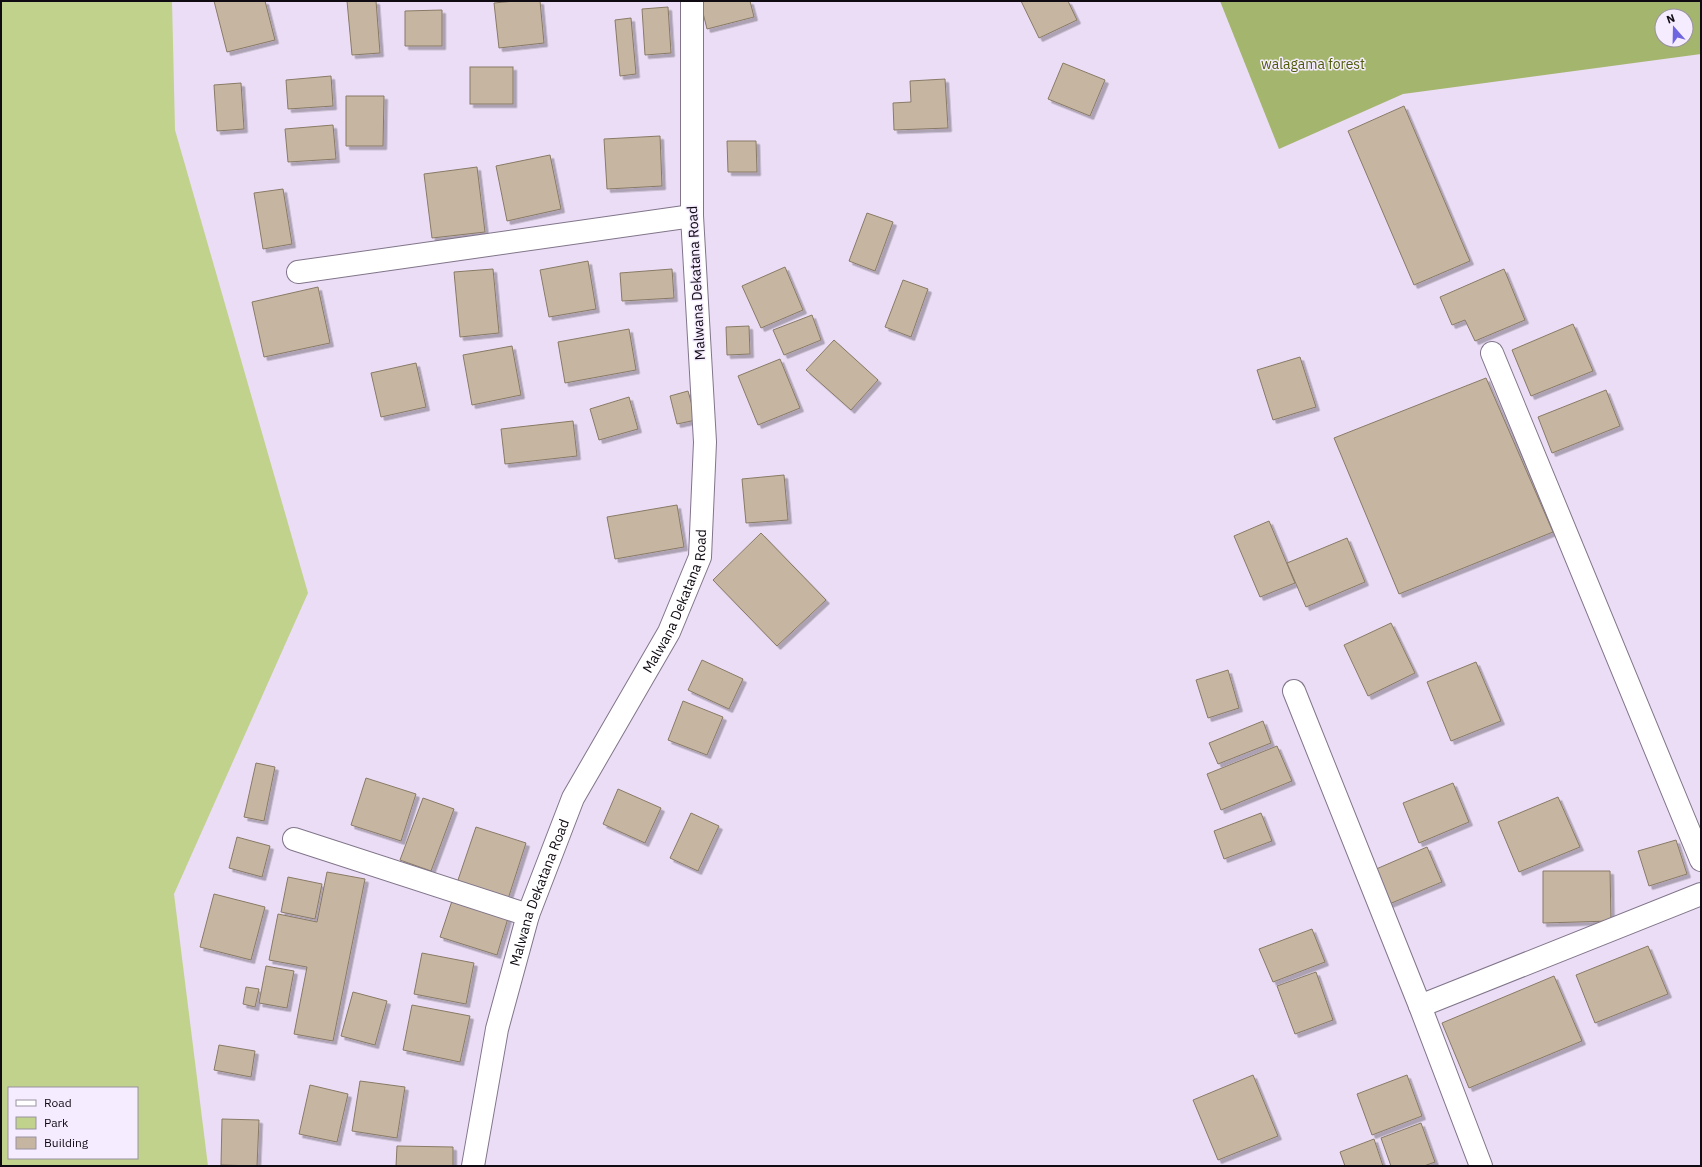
<svg xmlns="http://www.w3.org/2000/svg" width="1702" height="1167" font-family="'IBM Plex Sans',sans-serif">
  <defs>
    <filter id="shadow"><feDropShadow dx="3.5" dy="3.5" stdDeviation="0" flood-color="#0004"/></filter>
  </defs>
  <rect width="100%" height="100%" fill="#eaddf5"/>
  <!-- green -->
  <path fill="#c0d28c" fill-rule="evenodd" d="M 1,1 L 172,1 L 175,130 L 308,593 L 174,894 L 208,1166 L 1,1166 ZM 9,1088 L 137,1088 L 137,1158 L 9,1158 Z"/>
  <!-- forest -->
  <path fill="#a4b56d" fill-rule="evenodd" d="M 1220,1 L 1701,1 L 1701,54 L 1403,94 L 1279,149 ZM 1662,16 L 1686,16 L 1686,40 L 1662,40 Z"/>
  <!-- building -->
  <g fill="#c6b6a1" stroke="#897a66" filter="url(#shadow)">
    <path d="M 214,1 L 265,1 L 275,40 L 227,52 Z"/>
    <path d="M 347,1 L 376,1 L 380,53 L 352,55 Z"/>
    <path d="M 515,1 L 540,1 L 544,43 L 499,48 L 494,3 Z"/>
    <path d="M 700,1 L 750,1 L 754,17 L 707,29 Z"/>
    <path d="M 1021,1 L 1068,1 L 1077,20 L 1039,38 Z"/>
    <path d="M 668,7 L 671,53 L 645,55 L 642,9 Z"/>
    <path d="M 442,10 L 442,46 L 405,46 L 405,11 Z"/>
    <path d="M 631,18 L 636,74 L 620,76 L 615,20 Z"/>
    <path d="M 1063,63 L 1105,80 L 1090,116 L 1048,99 Z"/>
    <rect x="470" y="67" width="43" height="37"/>
    <path d="M 331,76 L 333,106 L 288,109 L 286,80 Z"/>
    <path d="M 945,79 L 948,128 L 894,130 L 893,103 L 911,102 L 910,81 Z"/>
    <path d="M 241,83 L 244,129 L 217,131 L 214,85 Z"/>
    <path d="M 346,96 L 384,96 L 383,146 L 346,146 Z"/>
    <path d="M 1404,106 L 1470,261 L 1414,285 L 1348,131 Z"/>
    <path d="M 333,125 L 336,159 L 288,162 L 285,129 Z"/>
    <path d="M 660,136 L 662,186 L 607,189 L 604,139 Z"/>
    <path d="M 727,141 L 756,141 L 757,172 L 728,172 Z"/>
    <path d="M 550,155 L 561,209 L 507,221 L 496,166 Z"/>
    <path d="M 477,167 L 485,232 L 432,238 L 424,174 Z"/>
    <path d="M 283,189 L 292,244 L 263,249 L 254,193 Z"/>
    <path d="M 867,213 L 893,222 L 875,271 L 849,261 Z"/>
    <path d="M 588,261 L 596,309 L 549,317 L 540,270 Z"/>
    <path d="M 785,267 L 803,310 L 761,328 L 742,286 Z"/>
    <path d="M 493,269 L 499,333 L 460,337 L 454,272 Z"/>
    <path d="M 672,269 L 674,298 L 622,301 L 620,273 Z"/>
    <path d="M 1504,269 L 1525,320 L 1475,341 L 1465,320 L 1452,325 L 1440,297 Z"/>
    <path d="M 903,280 L 928,289 L 911,337 L 885,327 Z"/>
    <path d="M 318,287 L 330,343 L 264,357 L 252,302 Z"/>
    <path d="M 812,315 L 821,340 L 784,355 L 773,330 Z"/>
    <path d="M 1573,324 L 1593,371 L 1531,396 L 1512,350 Z"/>
    <path d="M 749,326 L 750,354 L 727,355 L 726,327 Z"/>
    <path d="M 629,329 L 636,370 L 565,383 L 558,342 Z"/>
    <path d="M 834,340 L 878,380 L 851,410 L 806,370 Z"/>
    <path d="M 512,346 L 521,395 L 472,405 L 463,355 Z"/>
    <path d="M 1300,357 L 1316,407 L 1273,420 L 1257,370 Z"/>
    <path d="M 780,359 L 800,408 L 758,425 L 738,376 Z"/>
    <path d="M 416,363 L 426,407 L 381,417 L 371,373 Z"/>
    <path d="M 1486,378 L 1553,532 L 1399,594 L 1334,438 Z"/>
    <path d="M 1606,390 L 1620,426 L 1552,453 L 1538,417 Z"/>
    <path d="M 688,391 L 696,420 L 677,424 L 670,396 Z"/>
    <path d="M 629,397 L 638,429 L 599,440 L 590,409 Z"/>
    <path d="M 573,421 L 577,456 L 505,464 L 501,429 Z"/>
    <path d="M 784,475 L 788,520 L 746,523 L 742,479 Z"/>
    <path d="M 677,505 L 684,547 L 615,559 L 607,517 Z"/>
    <path d="M 1269,521 L 1295,583 L 1260,597 L 1234,536 Z"/>
    <path d="M 761,533 L 826,600 L 777,646 L 713,580 Z"/>
    <path d="M 1347,538 L 1365,582 L 1306,607 L 1287,563 Z"/>
    <path d="M 1391,623 L 1415,673 L 1368,696 L 1344,645 Z"/>
    <path d="M 702,660 L 743,679 L 729,709 L 688,690 Z"/>
    <path d="M 1476,662 L 1501,721 L 1451,741 L 1427,682 Z"/>
    <path d="M 1228,670 L 1239,708 L 1208,718 L 1196,680 Z"/>
    <path d="M 683,701 L 723,717 L 707,755 L 668,740 Z"/>
    <path d="M 1263,721 L 1271,743 L 1218,764 L 1209,743 Z"/>
    <path d="M 1277,746 L 1292,781 L 1221,810 L 1207,774 Z"/>
    <path d="M 256,763 L 275,767 L 264,821 L 244,817 Z"/>
    <path d="M 366,778 L 416,794 L 401,841 L 351,825 Z"/>
    <path d="M 1453,783 L 1469,822 L 1419,843 L 1403,803 Z"/>
    <path d="M 618,789 L 661,808 L 645,843 L 603,824 Z"/>
    <path d="M 1558,797 L 1580,847 L 1519,872 L 1498,822 Z"/>
    <path d="M 423,798 L 454,809 L 431,871 L 400,860 Z"/>
    <path d="M 691,813 L 719,826 L 698,871 L 670,858 Z"/>
    <path d="M 1261,813 L 1272,841 L 1224,859 L 1214,831 Z"/>
    <path d="M 476,827 L 526,843 L 508,899 L 457,883 Z"/>
    <path d="M 237,837 L 270,846 L 262,877 L 229,868 Z"/>
    <path d="M 1676,840 L 1687,874 L 1649,886 L 1638,851 Z"/>
    <path d="M 1427,847 L 1442,882 L 1382,907 L 1367,873 Z"/>
    <path d="M 1543,871 L 1610,871 L 1611,921 L 1543,923 Z"/>
    <path d="M 327,872 L 365,879 L 333,1041 L 294,1034 L 307,967 L 269,960 L 278,914 L 317,922 Z"/>
    <path d="M 288,877 L 322,884 L 315,919 L 281,912 Z"/>
    <path d="M 214,894 L 265,907 L 251,960 L 200,947 Z"/>
    <path d="M 452,901 L 508,918 L 497,955 L 440,937 Z"/>
    <path d="M 1312,929 L 1325,962 L 1273,982 L 1259,949 Z"/>
    <path d="M 1648,946 L 1668,994 L 1595,1023 L 1576,975 Z"/>
    <path d="M 422,953 L 474,963 L 466,1004 L 414,994 Z"/>
    <path d="M 266,966 L 294,971 L 287,1008 L 259,1003 Z"/>
    <path d="M 1316,972 L 1333,1020 L 1295,1034 L 1277,986 Z"/>
    <path d="M 1554,976 L 1582,1041 L 1469,1088 L 1442,1023 Z"/>
    <path d="M 246,987 L 259,989 L 255,1007 L 243,1004 Z"/>
    <path d="M 353,992 L 387,1001 L 375,1045 L 341,1036 Z"/>
    <path d="M 412,1005 L 470,1016 L 460,1062 L 403,1050 Z"/>
    <path d="M 219,1045 L 255,1051 L 251,1077 L 214,1070 Z"/>
    <path d="M 1253,1075 L 1278,1136 L 1218,1160 L 1193,1100 Z"/>
    <path d="M 1407,1075 L 1422,1116 L 1372,1135 L 1357,1094 Z"/>
    <path d="M 360,1081 L 405,1087 L 397,1138 L 352,1131 Z"/>
    <path d="M 310,1085 L 348,1094 L 337,1142 L 299,1134 Z"/>
    <path d="M 222,1119 L 259,1120 L 257,1166 L 221,1165 Z"/>
    <path d="M 1421,1123 L 1435,1162 L 1424,1166 L 1391,1166 L 1381,1138 Z"/>
    <path d="M 1374,1139 L 1383,1166 L 1345,1166 L 1340,1152 Z"/>
    <path d="M 397,1146 L 453,1147 L 453,1166 L 396,1166 Z"/>
  </g>
  <g fill="none" stroke-linecap="round" stroke-linejoin="round">
    <!-- minor casing -->
    <g stroke="#81758a" stroke-width="24">
      <g id="minor">
        <path d="M 298,272 L 692,216"/>
        <path d="M 1492,353 L 1701,860"/>
        <path d="M 1294,691 L 1420,1006 L 1481,1166"/>
        <path d="M 294,839 L 528,915"/>
        <path d="M 1420,1006 L 1701,894"/>
        <path id="s1" d="M 473,1166 L 497,1029 L 528,915 L 573,798 L 669,632 L 700,557 L 705,442 L 692,216 L 692,1"/>
      </g>
    </g>
    <!-- minor -->
    <use href="#minor" stroke="#fff" stroke-width="22"/>
  </g>
  <g text-anchor="middle" dominant-baseline="central" stroke-width="3" stroke-linejoin="round" paint-order="stroke">
    <!-- park labels -->
    <g font-size="14" fill="#4e5c08" stroke="#f6ecff">
      <text x="1313" y="64">walagama forest</text>
    </g>
    <!-- street labels -->
    <g font-size="14" fill="#100b13" stroke="#f6ecff">
      <text transform="translate(696 283) rotate(-93)">Malwana Dekatana Road</text>
      <text stroke="none"><textPath href="#s1" startOffset="606">Malwana Dekatana Road</textPath></text>
      <text stroke="none"><textPath href="#s1" startOffset="282">Malwana Dekatana Road</textPath></text>
    </g>
  </g>
  <!-- border -->
  <rect width="1702" height="1167" fill="none" stroke="#100b13" stroke-width="4"/>
  <!-- legend -->
  <rect x="8" y="1087" width="130" height="72" fill="#f6ecff" stroke="#9a92a1"/>
  <rect x="16" y="1100" width="20" height="6" fill="#ffffff" stroke="#9a92a1"/>
  <text x="44" y="1107" font-size="12" fill="#100b13">Road</text>
  <rect x="16" y="1117" width="20" height="12" fill="#c0d28c" stroke="#9a92a1"/>
  <text x="44" y="1127" font-size="12" fill="#100b13">Park</text>
  <rect x="16" y="1137" width="20" height="12" fill="#c6b6a1" stroke="#9a92a1"/>
  <text x="44" y="1147" font-size="12" fill="#100b13">Building</text>
  <!-- north arrow -->
  <g transform="translate(1674 28) rotate(340)"><circle r="19" fill="#f6ecff" stroke="#9a92a1"/>
  <path d="M0-3L7 15L0 10L-7 15Z" fill="#6f65e0"/>
  <text y="-6" font-size="11" font-weight="bold" text-anchor="middle" fill="#100b13">N</text>
  </g>
</svg>
